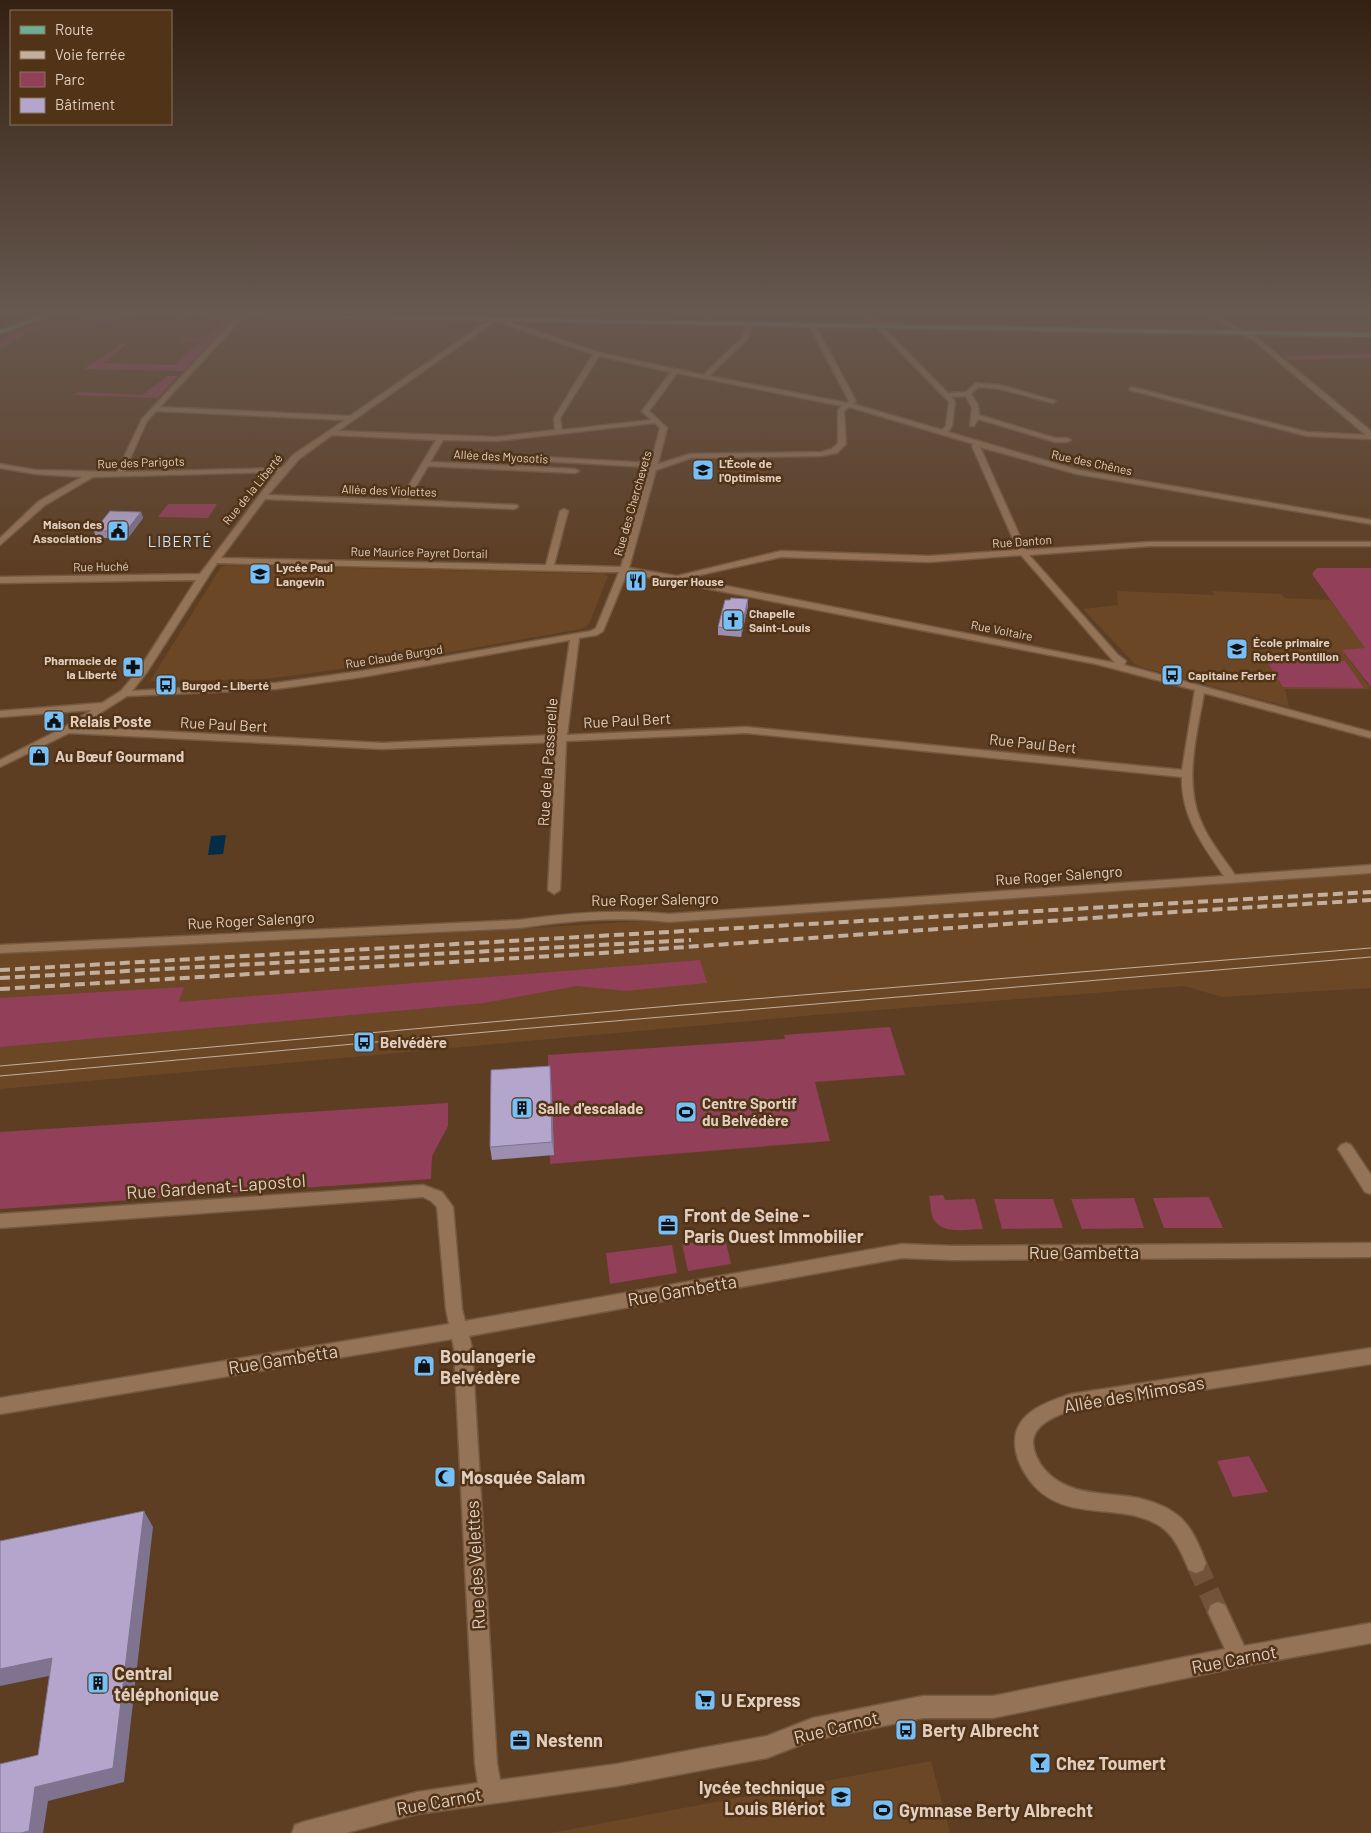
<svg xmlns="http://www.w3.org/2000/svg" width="1371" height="1833" font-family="Barlow,sans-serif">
  <rect width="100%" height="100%" fill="#5d3e23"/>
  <!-- built -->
  <g fill="#6b4725">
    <path d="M 227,565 L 603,574 L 608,576 L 589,624 L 581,629 L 393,662 L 281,677 L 264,679 L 150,681 L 221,567 Z"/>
    <path d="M 1117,591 L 1215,595 L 1212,591 L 1281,594 L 1285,598 L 1330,600 L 1366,649 L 1342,650 L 1371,689 L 1285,689 L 1289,707 L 1141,667 L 1134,663 L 1083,609 L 1118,605 Z"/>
    <path d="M 1371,871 L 1371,988 L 1222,997 L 1184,986 L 815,1015 L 0,1089 L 0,953 L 401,936 L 1210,886 L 1266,879 Z"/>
    <path d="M 931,1761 L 950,1833 L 551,1833 Z"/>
  </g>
  <!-- green -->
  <g fill="#923f5a">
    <path d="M 111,314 L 151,315 L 104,323 L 82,320 L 79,316 Z"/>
    <path d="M 176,316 L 233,318 L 184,371 L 84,369 L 121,344 L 127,344 L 103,363 L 174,365 L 198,343 L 180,342 L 185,337 L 205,337 L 222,321 L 203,320 L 206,317 L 193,317 L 189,320 L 170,320 Z"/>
    <path d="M 72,317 L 40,326 L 0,349 L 0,340 C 24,329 46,320 72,317 Z"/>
    <path d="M 1371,354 L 1371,358 L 1288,360 L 1283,356 Z"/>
    <path d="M 168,376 L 178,376 L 158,398 L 73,395 L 78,392 L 142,395 Z"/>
    <path d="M 168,504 L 217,504 L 208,518 L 158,517 Z"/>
    <path d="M 1317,568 L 1371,568 L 1371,687 L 1342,650 L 1365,648 L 1312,574 Z"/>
    <path d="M 1266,660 L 1345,661 L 1364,688 L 1283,687 Z"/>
    <path d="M 700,960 L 707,983 L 626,991 L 577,986 L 484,1003 L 0,1047 L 0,998 L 184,987 L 179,1002 Z"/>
    <path d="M 890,1027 L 905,1075 L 815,1082 L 830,1141 L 550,1164 L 548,1055 L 785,1039 L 784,1035 Z"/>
    <path d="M 448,1103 L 448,1126 L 432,1156 L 431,1179 L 0,1209 L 0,1132 Z"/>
    <path d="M 943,1195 L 945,1200 L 975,1199 L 983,1229 C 969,1229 943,1235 934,1220 C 930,1214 931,1203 929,1196 Z"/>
    <path d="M 1209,1197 L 1223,1228 L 1164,1228 L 1153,1198 Z"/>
    <path d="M 1134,1198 L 1144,1228 L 1082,1229 L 1071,1199 Z"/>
    <path d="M 994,1199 L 1053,1199 L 1063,1228 L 1002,1229 Z"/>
    <path d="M 725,1238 L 731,1264 L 688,1271 L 682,1244 Z"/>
    <path d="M 672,1245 L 677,1273 L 610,1284 L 606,1253 Z"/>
    <path d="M 1249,1456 L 1268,1492 L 1233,1497 L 1217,1461 Z"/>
  </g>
  <!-- water -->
  <path fill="#032c45" d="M 226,835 L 223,854 L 208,855 L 211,836 Z"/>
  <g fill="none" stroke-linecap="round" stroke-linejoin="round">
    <!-- minor-tunnel -->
    <path stroke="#71543a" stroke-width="21" stroke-dasharray="21 10" stroke-linecap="butt" d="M 1196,1563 L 1218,1612"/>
    <!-- minor casing -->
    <g stroke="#745a42" stroke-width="3">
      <g id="minor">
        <path d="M 462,312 L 470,312 L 507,321 L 600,353 L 703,375 L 742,338 L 746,324 L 749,322 L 752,324 L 747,340 L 709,376 L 847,403 L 849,401 L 809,325 L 812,323 L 815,325 L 856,401 L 853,404 L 942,430 L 946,426 L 949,402 L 862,312 L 868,312 L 948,393 L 966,392 L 976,383 L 1000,385 L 1056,401 L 1053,403 L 1000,389 L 978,387 L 971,394 L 978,405 L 979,415 L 1055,438 L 1067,438 L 1071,440 L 1067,442 L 1055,442 L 978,419 L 974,426 L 970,426 L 972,408 L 966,396 L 951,397 L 955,402 L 952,426 L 948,432 L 1078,470 L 1371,520 L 1371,524 L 1077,474 L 980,447 L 1026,550 L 1150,542 L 1371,542 L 1371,546 L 1150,546 L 1029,555 L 1118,655 L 1126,661 L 1124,665 L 1371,732 L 1371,738 L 1204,693 C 1197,733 1184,780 1200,819 C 1208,840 1223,857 1235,875 L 1371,865 L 1371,873 L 669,922 C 618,916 569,921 519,928 L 0,953 L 0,945 L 519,920 C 569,913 618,909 669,914 L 1224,876 C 1202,844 1181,816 1182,777 L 746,733 L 566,741 L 560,890 L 554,894 L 548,890 L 556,742 L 382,749 L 69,733 L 0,767 L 0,760 L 63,728 L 92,710 L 0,717 L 0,711 L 102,703 L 121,691 L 138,671 L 196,580 L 0,583 L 0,577 L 200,574 L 277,472 L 93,477 L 45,505 L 0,545 L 0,538 L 39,501 L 82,477 L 36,474 L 0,468 L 0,464 L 36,470 L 117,472 L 142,419 L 240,314 L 245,315 L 160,407 L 350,416 L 489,320 ZM 495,321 L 593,354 L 554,418 L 555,430 L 496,437 L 338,431 ZM 599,356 L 671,372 L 642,411 L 651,420 L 562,430 L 560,418 ZM 677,373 L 842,406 L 838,410 L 838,443 L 832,449 L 821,452 L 690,454 L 658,464 L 667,428 L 649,411 ZM 849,407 L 974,444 L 972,446 L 1018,550 L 929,556 L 781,551 L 677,576 L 629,568 L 656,470 L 691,458 L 821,456 L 837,453 L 846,444 L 844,411 ZM 156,411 L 345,420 L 293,455 L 282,468 L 124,472 L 147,421 ZM 655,423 L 660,428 L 651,463 L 541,457 L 537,459 L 541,461 L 649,467 L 621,567 L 554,565 L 568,511 L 564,509 L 560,511 L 546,565 L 221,558 L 265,499 L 514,509 L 518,507 L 517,505 L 408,500 L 428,466 L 575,473 L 579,471 L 575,469 L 430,462 L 443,440 L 496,441 ZM 332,435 L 436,440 L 400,500 L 268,495 L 299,459 ZM 1021,555 L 1115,663 L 686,578 L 781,557 L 929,562 ZM 217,563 L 608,572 L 619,572 L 596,628 L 591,631 L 362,671 L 276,683 L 132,691 L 147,672 ZM 627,573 L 1096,664 L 1195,690 L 1182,770 L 746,727 L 567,735 L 579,638 L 597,635 L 603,631 ZM 570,640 L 556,735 L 382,743 L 78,727 L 127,696 L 276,689 L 362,677 Z"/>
        <path d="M 706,312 L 712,312 L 706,324 L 702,324 Z"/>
        <path d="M 1202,312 L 1209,312 L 1256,337 L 1371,431 L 1371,439 L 1307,436 L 1130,390 L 1129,389 L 1132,387 L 1307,432 L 1366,435 L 1252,339 Z"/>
        <path d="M 1346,1143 L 1351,1145 L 1371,1175 L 1371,1194 L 1365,1192 L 1338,1149 L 1341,1145 Z"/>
        <path d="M 423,1185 L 442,1192 L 453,1207 L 462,1309 L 465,1321 L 902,1244 L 953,1246 L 1371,1243 L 1371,1257 L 953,1260 L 902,1258 L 469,1336 L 472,1348 L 497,1764 L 500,1780 L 617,1764 L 767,1736 L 813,1718 L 923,1696 L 993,1696 L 1225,1649 L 1208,1612 L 1211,1605 L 1218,1602 L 1225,1605 L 1244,1646 L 1371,1623 L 1371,1643 L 1239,1667 L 993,1718 L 923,1718 L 813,1740 L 767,1758 L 617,1786 L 417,1814 L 346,1833 L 292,1833 L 295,1825 L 303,1822 L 417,1792 L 478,1783 L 475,1764 L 454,1348 L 452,1339 L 0,1414 L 0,1398 L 449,1324 L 446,1309 L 437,1207 L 431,1201 L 423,1197 L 0,1228 L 0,1214 Z"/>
        <path d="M 1371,1348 L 1371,1364 L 1071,1410 C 1056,1416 1033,1424 1033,1443 C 1034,1454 1038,1462 1045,1470 C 1069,1497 1106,1492 1138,1498 C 1150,1501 1163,1505 1173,1512 C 1191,1523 1199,1545 1206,1563 L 1203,1570 L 1196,1573 L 1189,1570 C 1182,1554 1175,1536 1160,1526 C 1121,1500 1061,1526 1028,1478 C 1021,1468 1015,1455 1015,1442 C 1015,1412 1047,1402 1071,1394 Z"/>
      </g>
    </g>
    <!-- major casing -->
    <g stroke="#745a42" stroke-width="3">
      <path id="major" d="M 37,312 L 178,312 L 1371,333 L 1371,337 L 111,314 L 52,315 L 0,334 L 0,330 L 45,314 Z"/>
    </g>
    <!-- minor -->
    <use href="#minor" fill="#957356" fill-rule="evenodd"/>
    <!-- major -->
    <use href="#major" fill="#6dae97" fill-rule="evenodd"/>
    <!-- tram -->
    <g stroke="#c4af9d" stroke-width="1">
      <path d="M 0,1066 L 681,1005 L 1371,948"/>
      <path d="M 0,1076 L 520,1029 L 1371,957"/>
    </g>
    <!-- rail -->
    <g stroke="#c4af9d" stroke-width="4" stroke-dasharray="10 5" stroke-linecap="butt">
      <path d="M 0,970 L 1371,892"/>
      <path d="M 0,978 L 691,940"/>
      <path d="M 0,989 L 602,953 L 1175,912 L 1371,900"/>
    </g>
  </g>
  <!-- wall -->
  <g fill="#9b8eb0">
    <path d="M 141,512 L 143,518 L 128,538 L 96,538 L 94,531 Z"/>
    <path d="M 748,606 L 741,637 L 718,635 L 718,627 Z"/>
    <path d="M 550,1066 L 551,1079 L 554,1155 L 492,1160 L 490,1147 Z"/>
  </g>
  <!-- shaded-wall -->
  <g fill="#7e7490">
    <path d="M 141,512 L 143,518 L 128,538 L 126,531 Z"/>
    <path d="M 748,599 L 748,606 L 741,637 L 741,629 Z"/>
    <path d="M 550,1066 L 551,1079 L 554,1155 L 552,1142 Z"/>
    <path d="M 144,1511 L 153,1527 L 124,1782 L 48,1801 L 43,1833 L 21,1833 L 35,1787 Z"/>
    <path d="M 52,1658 L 63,1673 L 0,1686 L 0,1669 Z"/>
  </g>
  <!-- building -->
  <g fill="#b4a5cd" stroke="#7e7490">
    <path d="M 110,511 L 141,512 L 126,531 L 94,531 Z"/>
    <path d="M 731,598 L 748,599 L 741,629 L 718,627 L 725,600 L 730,600 Z"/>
    <path d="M 550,1066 L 552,1142 L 490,1147 L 491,1070 Z"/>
    <path d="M 144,1511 L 113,1768 L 35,1787 L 29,1831 L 21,1833 L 0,1833 L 0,1764 L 38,1755 L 52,1658 L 0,1669 L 0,1541 Z"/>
  </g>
  <!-- sky -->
  <linearGradient id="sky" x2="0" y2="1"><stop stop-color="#332213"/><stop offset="0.55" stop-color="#675850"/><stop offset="1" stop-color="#675850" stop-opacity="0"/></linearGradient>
  <rect width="1371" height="568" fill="url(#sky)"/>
  <!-- icons -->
  <defs>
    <g id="school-square" transform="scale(1.125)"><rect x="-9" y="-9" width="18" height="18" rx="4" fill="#76c0f7" stroke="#513418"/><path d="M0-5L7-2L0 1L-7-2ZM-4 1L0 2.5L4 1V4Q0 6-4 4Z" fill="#111"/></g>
    <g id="civic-square" transform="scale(1.125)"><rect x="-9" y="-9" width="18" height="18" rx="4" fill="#76c0f7" stroke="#513418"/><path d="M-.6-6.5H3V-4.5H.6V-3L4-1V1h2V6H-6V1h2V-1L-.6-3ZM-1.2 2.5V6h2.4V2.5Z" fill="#111"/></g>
    <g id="restaurant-square" transform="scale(1.125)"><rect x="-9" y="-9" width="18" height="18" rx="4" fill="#76c0f7" stroke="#513418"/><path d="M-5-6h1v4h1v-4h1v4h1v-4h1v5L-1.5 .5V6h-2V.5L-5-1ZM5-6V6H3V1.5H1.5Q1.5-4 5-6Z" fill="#111"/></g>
    <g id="church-square" transform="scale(1.125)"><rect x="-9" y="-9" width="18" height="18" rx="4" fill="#76c0f7" stroke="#513418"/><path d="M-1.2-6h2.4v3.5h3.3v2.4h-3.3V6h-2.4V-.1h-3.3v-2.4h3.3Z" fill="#111"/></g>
    <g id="pharmacy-square" transform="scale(1.125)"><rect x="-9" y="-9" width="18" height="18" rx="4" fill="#76c0f7" stroke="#513418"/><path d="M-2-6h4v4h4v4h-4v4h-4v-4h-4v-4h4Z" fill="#111"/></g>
    <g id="bus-square" transform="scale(1.125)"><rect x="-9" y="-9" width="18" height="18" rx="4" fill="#76c0f7" stroke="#513418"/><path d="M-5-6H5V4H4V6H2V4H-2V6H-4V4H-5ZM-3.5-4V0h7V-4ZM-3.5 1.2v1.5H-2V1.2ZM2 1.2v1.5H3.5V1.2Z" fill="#111"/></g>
    <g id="shop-square" transform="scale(1.125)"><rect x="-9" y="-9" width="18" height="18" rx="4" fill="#76c0f7" stroke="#513418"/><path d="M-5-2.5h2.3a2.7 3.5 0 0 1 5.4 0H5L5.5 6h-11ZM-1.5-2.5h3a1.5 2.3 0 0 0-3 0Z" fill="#111"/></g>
    <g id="building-square" transform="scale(1.125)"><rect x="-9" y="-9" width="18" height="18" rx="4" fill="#76c0f7" stroke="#513418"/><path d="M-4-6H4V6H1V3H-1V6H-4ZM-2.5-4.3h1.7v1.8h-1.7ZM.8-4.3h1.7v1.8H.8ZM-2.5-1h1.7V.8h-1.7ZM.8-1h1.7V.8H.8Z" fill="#111"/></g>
    <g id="stadium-square" transform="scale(1.125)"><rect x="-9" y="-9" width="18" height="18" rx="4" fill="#76c0f7" stroke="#513418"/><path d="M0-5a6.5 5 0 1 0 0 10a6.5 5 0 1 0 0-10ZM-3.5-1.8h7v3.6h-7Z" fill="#111"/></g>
    <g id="office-square" transform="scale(1.125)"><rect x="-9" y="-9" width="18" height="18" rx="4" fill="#76c0f7" stroke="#513418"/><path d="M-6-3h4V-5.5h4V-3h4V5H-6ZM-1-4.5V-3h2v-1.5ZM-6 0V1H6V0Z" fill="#111"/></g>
    <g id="mosque-square" transform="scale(1.125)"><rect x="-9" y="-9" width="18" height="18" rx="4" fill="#76c0f7" stroke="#513418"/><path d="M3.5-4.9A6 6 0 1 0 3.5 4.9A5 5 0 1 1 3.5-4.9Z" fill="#111"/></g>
    <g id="supermarket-square" transform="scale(1.125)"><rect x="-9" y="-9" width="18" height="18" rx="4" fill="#76c0f7" stroke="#513418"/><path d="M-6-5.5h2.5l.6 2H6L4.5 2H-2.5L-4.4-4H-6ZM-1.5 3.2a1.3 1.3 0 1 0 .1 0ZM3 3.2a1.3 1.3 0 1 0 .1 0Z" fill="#111"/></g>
    <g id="bar-square" transform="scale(1.125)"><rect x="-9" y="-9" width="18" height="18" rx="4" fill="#76c0f7" stroke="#513418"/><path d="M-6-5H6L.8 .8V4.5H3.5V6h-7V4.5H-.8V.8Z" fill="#111"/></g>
  </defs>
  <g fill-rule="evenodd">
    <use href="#school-square" x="703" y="470"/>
    <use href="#civic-square" x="118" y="531"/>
    <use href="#school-square" x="260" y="574"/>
    <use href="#restaurant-square" x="636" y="581"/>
    <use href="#church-square" x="733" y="620"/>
    <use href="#school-square" x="1237" y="649"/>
    <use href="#pharmacy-square" x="133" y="667"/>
    <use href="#bus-square" x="1172" y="675"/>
    <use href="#bus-square" x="166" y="685"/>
    <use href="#civic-square" x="54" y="721"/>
    <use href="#shop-square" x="39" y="756"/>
    <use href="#bus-square" x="364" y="1042"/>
    <use href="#building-square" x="522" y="1108"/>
    <use href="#stadium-square" x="686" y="1112"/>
    <use href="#office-square" x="668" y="1225"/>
    <use href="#shop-square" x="424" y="1366"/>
    <use href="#mosque-square" x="445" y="1477"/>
    <use href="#building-square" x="98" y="1683"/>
    <use href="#supermarket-square" x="705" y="1700"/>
    <use href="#bus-square" x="906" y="1730"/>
    <use href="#office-square" x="520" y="1740"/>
    <use href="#bar-square" x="1040" y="1763"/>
    <use href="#school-square" x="841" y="1797"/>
    <use href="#stadium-square" x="883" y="1810"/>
  </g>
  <g text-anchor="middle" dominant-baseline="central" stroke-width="5" stroke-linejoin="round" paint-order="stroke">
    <!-- far-street labels -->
    <g font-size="12" fill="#e1cebf" stroke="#513418">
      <text transform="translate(501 456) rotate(3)">Allée des Myosotis</text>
      <text transform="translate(141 462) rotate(-2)">Rue des Parigots</text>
      <text transform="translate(1092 462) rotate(12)">Rue des Chênes</text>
      <text transform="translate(252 489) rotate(-51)">Rue de la Liberté</text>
      <text transform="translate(389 490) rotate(2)">Allée des Violettes</text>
      <text transform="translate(632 503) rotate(-74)">Rue des Cherchevets</text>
      <text transform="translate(1022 541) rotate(-4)">Rue Danton</text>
      <text transform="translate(419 552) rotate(1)">Rue Maurice Payret Dortail</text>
      <text transform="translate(101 566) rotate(-1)">Rue Huché</text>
      <text transform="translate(1002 630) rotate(11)">Rue Voltaire</text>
      <text transform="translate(394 656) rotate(-9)">Rue Claude Burgod</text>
    </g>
    <!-- far-poi labels -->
    <g font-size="12" font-weight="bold" fill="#e1cebf" stroke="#513418" text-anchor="start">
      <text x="719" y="463">L'École de<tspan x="719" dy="14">l'Optimisme</tspan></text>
      <text x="102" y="524" text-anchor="end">Maison des<tspan x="102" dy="14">Associations</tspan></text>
      <text x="276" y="567">Lycée Paul<tspan x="276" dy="14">Langevin</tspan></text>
      <text x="652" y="581">Burger House</text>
      <text x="749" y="613">Chapelle<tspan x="749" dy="14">Saint-Louis</tspan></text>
      <text x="1253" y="642">École primaire<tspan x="1253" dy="14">Robert Pontillon</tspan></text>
      <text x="117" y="660" text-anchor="end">Pharmacie de<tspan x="117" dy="14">la Liberté</tspan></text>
      <text x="1188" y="675">Capitaine Ferber</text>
      <text x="182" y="685">Burgod - Liberté</text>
    </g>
    <!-- far-quarter labels -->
    <g font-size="15" letter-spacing="1" fill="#cae4f9" stroke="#513418">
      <text x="180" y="541">LIBERTÉ</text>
    </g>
    <!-- street labels -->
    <g font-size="15" fill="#e1cebf" stroke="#513418">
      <text transform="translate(627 720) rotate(-3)">Rue Paul Bert</text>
      <text transform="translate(224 724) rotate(3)">Rue Paul Bert</text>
      <text transform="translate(1033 743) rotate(6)">Rue Paul Bert</text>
      <text transform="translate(547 762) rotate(-86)">Rue de la Passerelle</text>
      <text transform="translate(1059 875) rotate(-4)">Rue Roger Salengro</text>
      <text transform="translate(655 899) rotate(-1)">Rue Roger Salengro</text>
      <text transform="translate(251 920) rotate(-3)">Rue Roger Salengro</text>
    </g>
    <!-- poi labels -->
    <g font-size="15" font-weight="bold" fill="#e1cebf" stroke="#513418" text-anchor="start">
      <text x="70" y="721">Relais Poste</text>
      <text x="55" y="756">Au Bœuf Gourmand</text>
      <text x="380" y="1042">Belvédère</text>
      <text x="702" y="1103">Centre Sportif<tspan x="702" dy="17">du Belvédère</tspan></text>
      <text x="538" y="1108">Salle d'escalade</text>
    </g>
    <!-- near-street labels -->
    <g font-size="18" fill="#e1cebf" stroke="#513418">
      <text transform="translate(216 1186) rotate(-4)">Rue Gardenat-Lapostol</text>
      <text x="1084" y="1252">Rue Gambetta</text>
      <text transform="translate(682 1290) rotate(-10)">Rue Gambetta</text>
      <text transform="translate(283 1359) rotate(-9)">Rue Gambetta</text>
      <text transform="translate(1134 1394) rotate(-10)">Allée des Mimosas</text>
      <text transform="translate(475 1565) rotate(-93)">Rue des Velettes</text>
      <text transform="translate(1234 1659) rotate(-11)">Rue Carnot</text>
      <text transform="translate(836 1727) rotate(-14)">Rue Carnot</text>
      <text transform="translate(439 1801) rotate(-10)">Rue Carnot</text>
    </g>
    <!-- near-poi labels -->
    <g font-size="18" font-weight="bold" fill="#e1cebf" stroke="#513418" text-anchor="start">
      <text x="684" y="1215">Front de Seine -<tspan x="684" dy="21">Paris Ouest Immobilier</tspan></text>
      <text x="440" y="1356">Boulangerie<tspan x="440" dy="21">Belvédère</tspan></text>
      <text x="461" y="1477">Mosquée Salam</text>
      <text x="114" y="1673">Central<tspan x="114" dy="21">téléphonique</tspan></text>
      <text x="721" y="1700">U Express</text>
      <text x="922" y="1730">Berty Albrecht</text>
      <text x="536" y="1740">Nestenn</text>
      <text x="1056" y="1763">Chez Toumert</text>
      <text x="825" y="1787" text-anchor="end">lycée technique<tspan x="825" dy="21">Louis Blériot</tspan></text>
      <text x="899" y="1810">Gymnase Berty Albrecht</text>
    </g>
  </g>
  <!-- legend -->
  <rect x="10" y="10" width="162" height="115" fill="#513418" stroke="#8b725b"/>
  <rect x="20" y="26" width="25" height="8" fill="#6dae97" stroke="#8b725b"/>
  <text x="55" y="35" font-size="15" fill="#e1cebf">Route</text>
  <rect x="20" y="51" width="25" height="8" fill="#c4af9d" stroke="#8b725b"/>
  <text x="55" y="60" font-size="15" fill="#e1cebf">Voie ferrée</text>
  <rect x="20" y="72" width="25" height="15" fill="#923f5a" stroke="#8b725b"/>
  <text x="55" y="85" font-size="15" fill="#e1cebf">Parc</text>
  <rect x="20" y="98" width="25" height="15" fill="#b4a5cd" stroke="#8b725b"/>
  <text x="55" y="110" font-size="15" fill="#e1cebf">Bâtiment</text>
</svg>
